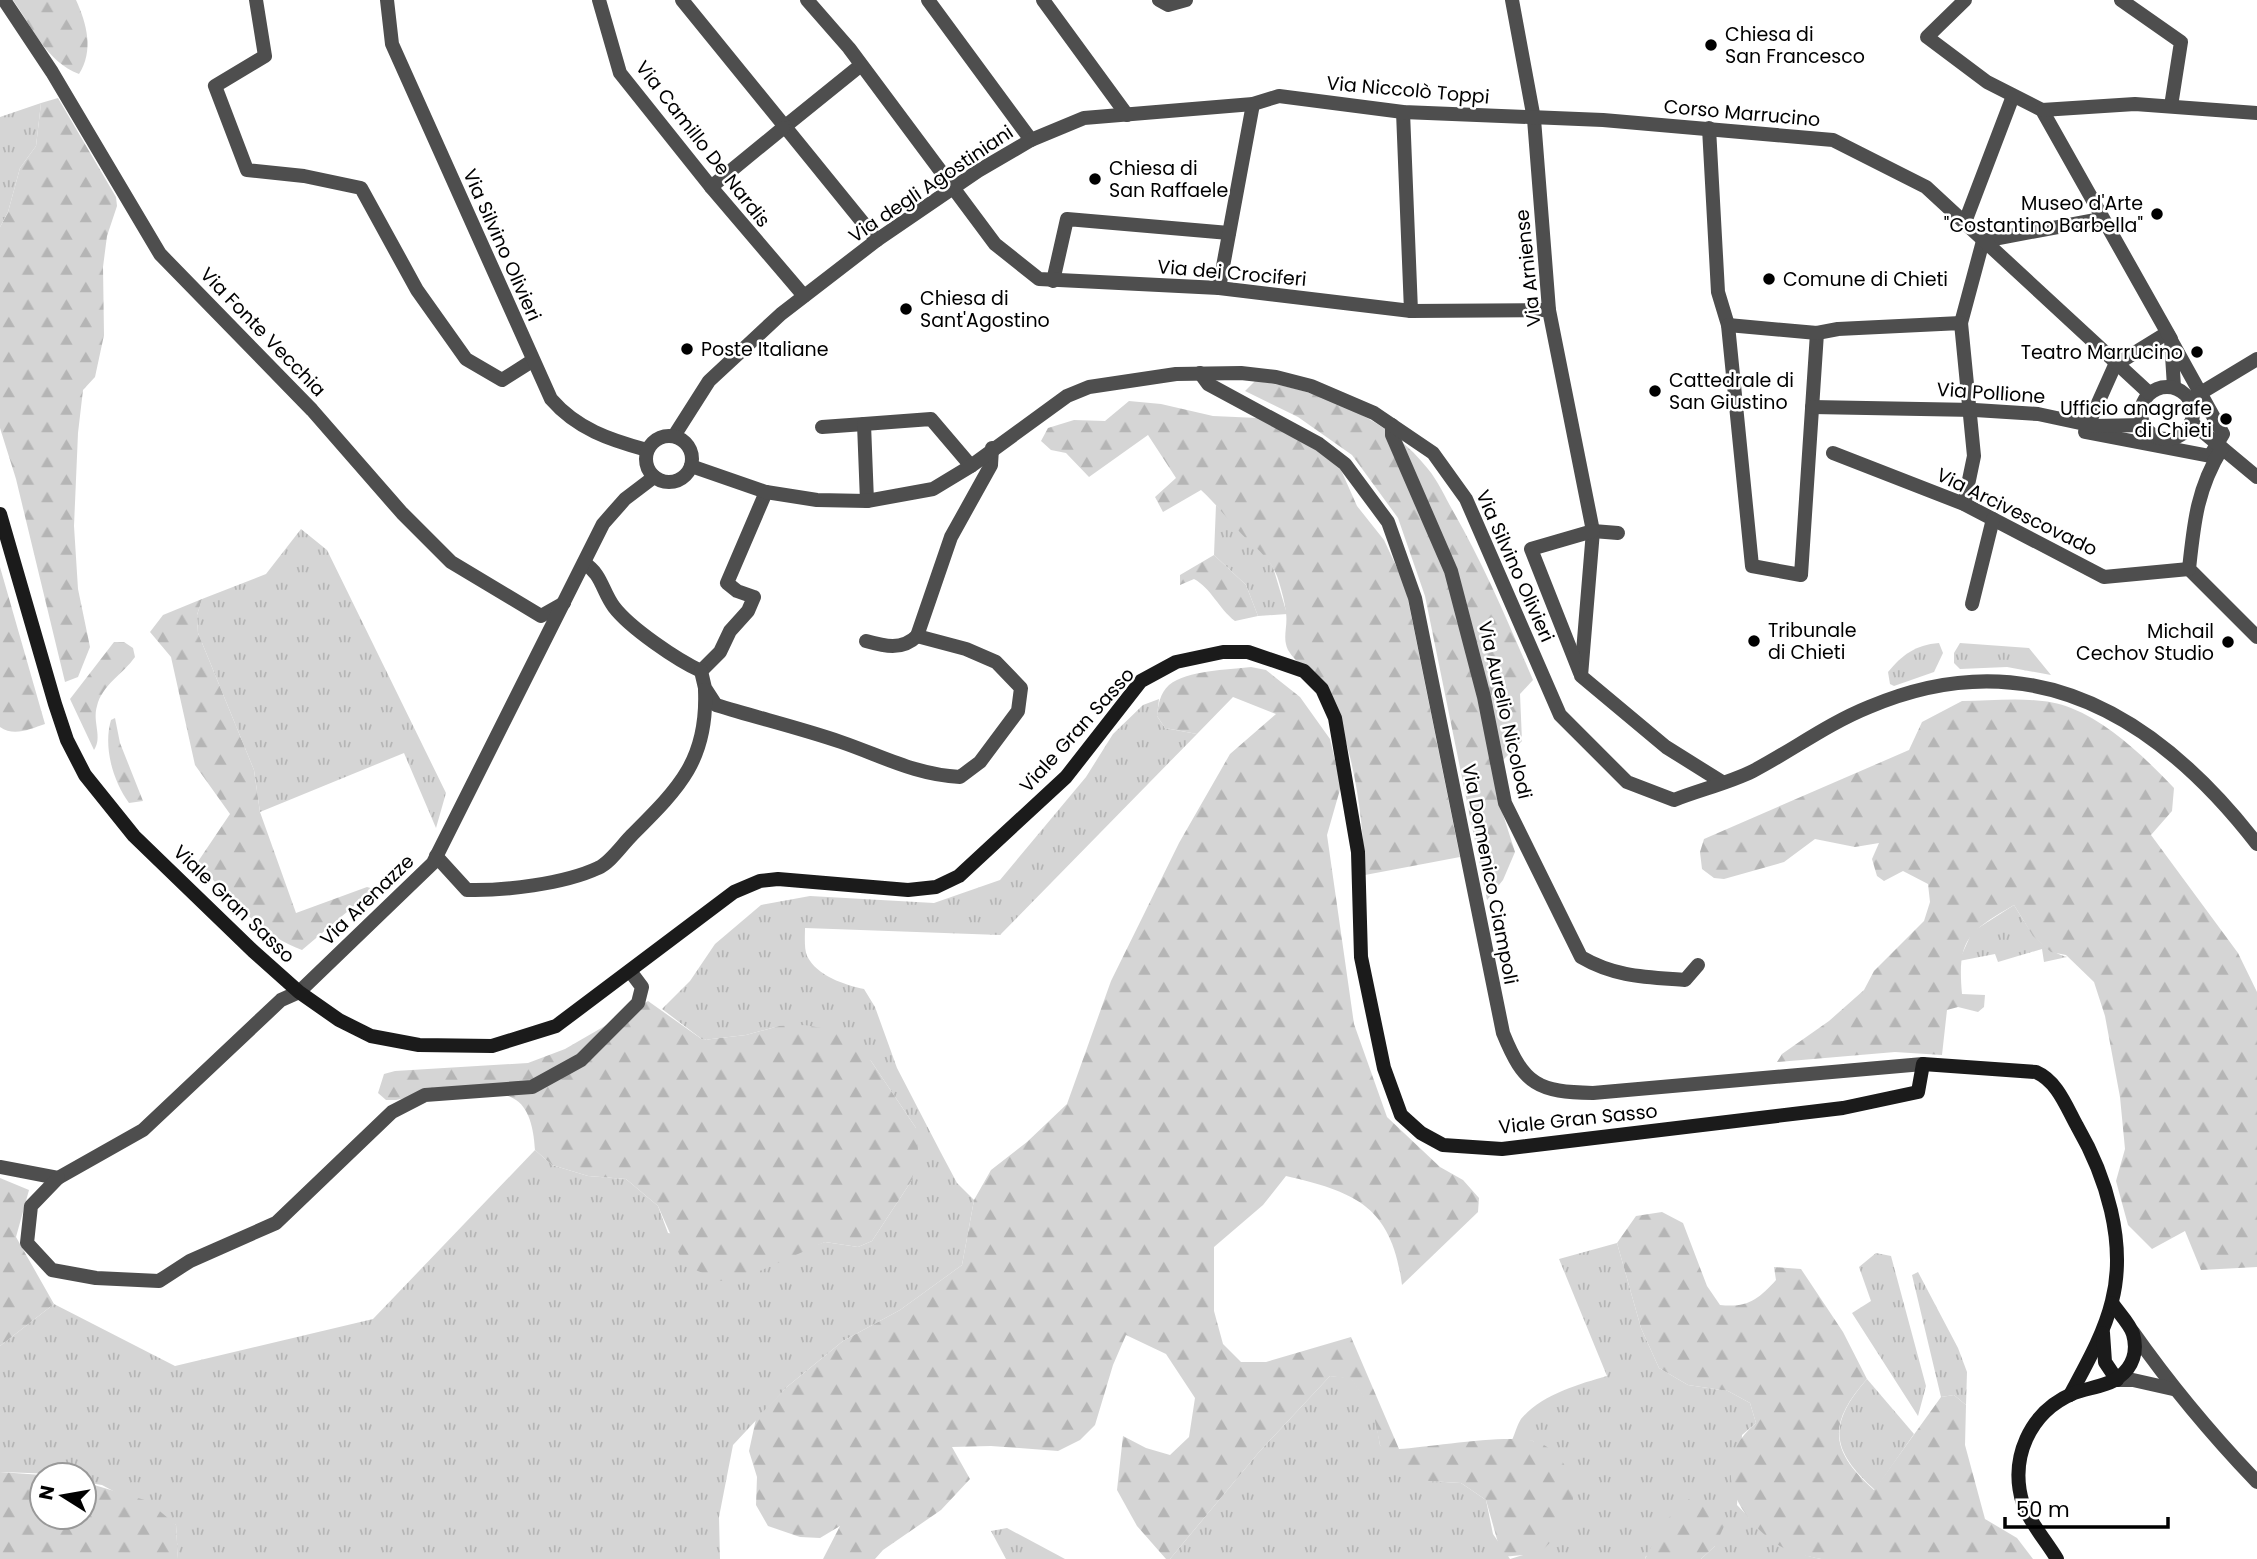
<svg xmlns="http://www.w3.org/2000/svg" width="2257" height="1559" font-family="Poppins,sans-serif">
  <defs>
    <pattern id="grass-tufts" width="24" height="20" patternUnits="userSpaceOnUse" patternTransform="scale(1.75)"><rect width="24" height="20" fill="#d5d5d5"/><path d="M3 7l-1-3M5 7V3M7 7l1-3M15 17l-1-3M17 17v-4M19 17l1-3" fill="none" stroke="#b5b5b5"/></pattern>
    <pattern id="forest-firs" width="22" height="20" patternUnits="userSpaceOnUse" patternTransform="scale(1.75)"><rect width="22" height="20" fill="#d5d5d5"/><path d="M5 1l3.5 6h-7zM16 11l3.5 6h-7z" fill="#b5b5b5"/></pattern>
  </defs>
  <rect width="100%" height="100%" fill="#fff"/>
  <!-- grass -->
  <g fill="url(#grass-tufts)">
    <path d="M 41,103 L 36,146 L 20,168 L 8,212 L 0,227 L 0,117 Z"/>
    <path d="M 1216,505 L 1262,551 L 1273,567 L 1287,614 L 1258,616 L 1246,585 L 1214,555 Z"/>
    <path d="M 301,529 L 327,550 L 446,793 L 436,828 L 404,753 L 260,812 L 254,770 L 198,633 L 197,615 L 202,599 L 266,574 Z"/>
    <path d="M 1939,643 L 1943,653 L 1934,672 L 1894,686 L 1890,684 L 1888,672 C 1902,655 1915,645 1939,643 Z"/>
    <path d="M 1960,643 L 2029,648 L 2051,675 L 2007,667 L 1960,669 L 1954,663 L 1954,653 Z"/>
    <path d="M 1159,699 L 1157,716 L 1165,728 L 1197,734 L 1000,935 L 805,928 C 805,936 804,949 807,956 C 817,976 845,985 864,989 L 875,1007 L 897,1068 L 940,1151 L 957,1183 L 974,1200 L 962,1265 L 900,1310 L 843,1341 L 788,1386 L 733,1445 L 719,1517 L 720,1559 L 178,1559 L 176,1525 L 102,1485 L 84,1482 L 84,1475 L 0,1472 L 0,1346 L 54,1304 L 175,1366 L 373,1319 L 535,1150 L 552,1165 L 588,1176 L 626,1179 L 658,1206 L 668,1233 L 794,1253 L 825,1242 L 858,1247 L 872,1241 L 912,1180 L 916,1128 L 871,1061 L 779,1026 L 746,1035 L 703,1040 L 662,1009 L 690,981 L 715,944 L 761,905 L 810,896 L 934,903 L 1000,880 L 1086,777 L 1113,734 L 1143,705 Z"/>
    <path d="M 2014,905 C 2028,928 2039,949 2067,957 L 2044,962 L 2042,949 L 1998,962 L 1995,954 L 1959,961 L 1972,932 Z"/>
    <path d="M 1617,1243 L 1641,1328 L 1659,1368 L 1688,1385 L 1728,1391 L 1750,1403 L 1756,1423 L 1742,1435 L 1737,1505 C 1765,1534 1780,1551 1821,1559 L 1701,1559 L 1715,1546 L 1646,1556 L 1645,1559 L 1170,1559 L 1259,1452 L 1330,1376 L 1351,1378 L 1374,1411 L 1380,1445 L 1428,1481 L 1461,1483 L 1486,1500 L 1493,1534 L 1510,1559 L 1523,1555 L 1534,1441 L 1512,1440 C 1515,1434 1517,1425 1521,1419 C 1541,1395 1579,1384 1607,1376 L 1559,1259 Z"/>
    <path d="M 1876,1253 L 1891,1256 L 1926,1386 L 1918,1416 L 1852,1313 L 1871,1301 L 1859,1267 Z"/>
    <path d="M 1918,1272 L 1958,1348 L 1967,1372 L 1966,1405 L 1954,1395 L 1941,1397 L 1912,1275 Z"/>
    <path d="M 1867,1379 L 1914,1434 L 1875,1490 C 1830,1450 1828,1424 1867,1379 Z"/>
    <path d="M 1007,1528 L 1065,1559 L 1006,1559 L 991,1531 Z"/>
  </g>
  <!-- forest -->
  <g fill="url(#forest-firs)">
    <path d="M 13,0 L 76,0 C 87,24 94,51 79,74 C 47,62 32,27 13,0 Z"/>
    <path d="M 58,98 L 116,197 L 117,206 L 107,236 L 103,267 L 104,335 L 95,377 L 83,390 L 78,433 L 74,526 L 78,589 L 90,647 L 78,677 L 65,682 L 16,479 L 0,428 L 0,227 L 8,212 L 20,168 L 36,146 L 41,103 Z"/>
    <path d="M 1255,381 C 1316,388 1390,419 1428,469 C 1438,481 1445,497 1453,511 C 1484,565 1508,622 1533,680 L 1520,694 L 1522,741 L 1503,760 L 1500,805 L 1515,852 L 1503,880 L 1487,900 L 1425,596 L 1398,518 L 1352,455 L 1298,417 L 1245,391 Z"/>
    <path d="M 1129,401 L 1161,404 L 1213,416 L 1258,418 L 1307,442 L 1341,470 L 1357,506 L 1384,540 L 1405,585 L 1460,857 L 1365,875 C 1363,817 1353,733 1321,684 C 1312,671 1296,664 1288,650 C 1282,637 1288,627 1286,613 C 1285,603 1282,592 1279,582 C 1272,557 1253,547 1237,529 C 1225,516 1214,502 1201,490 L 1163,512 L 1155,497 L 1176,478 L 1148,435 L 1089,477 L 1066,453 L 1051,450 L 1041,441 L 1048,428 L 1074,420 L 1105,421 Z"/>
    <path d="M 1214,555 L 1246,585 L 1258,616 L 1235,621 C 1219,609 1211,588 1194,579 L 1180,585 L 1180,575 Z"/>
    <path d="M 0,567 L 45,724 C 30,729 14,737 0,727 Z"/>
    <path d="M 202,599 L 197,615 L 198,633 L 254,770 L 260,812 L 296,913 L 367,887 L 374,889 L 302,950 C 257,933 230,897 197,863 L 230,814 L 195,765 L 171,657 L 150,632 L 163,615 Z"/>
    <path d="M 114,642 L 124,642 L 133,648 L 135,657 C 123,674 102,685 97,706 C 92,722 103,737 94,750 L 70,699 Z"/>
    <path d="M 1251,667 L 1266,670 L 1300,697 L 1330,739 L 1341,786 L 1327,835 L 1354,1024 L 1387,1117 L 1440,1167 L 1463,1180 L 1479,1198 L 1478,1212 L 1402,1285 C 1392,1207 1356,1192 1286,1176 L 1263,1205 L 1214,1247 L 1214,1311 L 1223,1344 L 1241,1362 L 1266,1362 L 1351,1337 L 1399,1449 C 1430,1447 1506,1434 1533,1441 C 1556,1446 1572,1470 1573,1492 C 1575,1519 1553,1542 1533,1558 L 1523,1555 L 1502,1557 L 1486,1500 L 1461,1483 L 1428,1481 L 1401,1474 L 1380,1445 L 1373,1411 L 1351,1379 L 1330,1376 L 1259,1452 L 1170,1559 L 1166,1559 L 1137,1526 L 1117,1490 L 1123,1436 L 1146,1448 L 1170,1455 L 1189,1437 L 1195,1398 L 1166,1354 L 1126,1335 L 1113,1365 L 1095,1425 L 1080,1440 L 1058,1451 L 991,1446 L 952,1447 L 970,1479 L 941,1510 L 883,1550 L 875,1559 L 823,1559 L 840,1526 L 820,1538 L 800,1537 L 768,1526 L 756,1505 L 757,1477 L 749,1451 L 756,1419 L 788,1386 L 843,1341 L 900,1310 L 962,1265 L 974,1200 L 991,1170 L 1027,1142 L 1067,1104 L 1111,981 L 1179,843 L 1230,754 L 1276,714 L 1233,697 L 1197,734 L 1165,728 L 1157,716 C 1158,705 1160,693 1169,685 C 1188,670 1227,670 1251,667 Z"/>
    <path d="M 1962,701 C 1996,701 2039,695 2071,708 C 2111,724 2145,758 2174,788 L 2172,811 L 2151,835 L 2238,953 L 2257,992 L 2257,1267 L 2201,1270 L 2185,1231 L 2152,1249 L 2128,1225 L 2116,1181 L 2125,1149 L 2120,1097 L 2105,1016 L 2094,982 L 2066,955 L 2051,952 L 2033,936 L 2014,905 C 1968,932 1957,939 1962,994 L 1985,995 L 1984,1007 L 1978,1012 L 1958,1007 L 1947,1010 L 1942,1055 L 1895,1052 L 1777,1062 L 1782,1054 L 1829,1021 L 1864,990 L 1874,971 L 1924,921 L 1930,902 L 1928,884 L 1903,871 L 1884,881 L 1877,876 L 1872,859 L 1879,843 L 1855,847 L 1815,839 L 1784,862 L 1724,879 L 1714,878 L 1702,869 L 1700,852 L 1704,839 L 1909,750 L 1922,722 Z"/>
    <path d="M 115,718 L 120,743 L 143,801 L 129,803 C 113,781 103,747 111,720 Z"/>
    <path d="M 648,1001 L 703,1040 L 746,1035 L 779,1026 L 805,1025 L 832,1030 L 871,1061 L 916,1128 L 918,1150 L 912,1180 L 872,1241 L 858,1247 L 825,1242 L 753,1274 L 721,1281 L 684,1265 L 658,1206 L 626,1179 L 588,1176 L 552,1165 L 535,1150 C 534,1134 531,1110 516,1100 C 489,1082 427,1093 396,1100 L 386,1100 L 378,1093 L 384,1074 L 395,1071 L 528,1063 L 565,1049 Z"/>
    <path d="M 0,1178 L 29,1190 L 16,1237 L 54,1304 L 0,1346 Z"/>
    <path d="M 1662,1212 L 1683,1223 L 1707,1286 L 1720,1305 C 1747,1308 1758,1300 1776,1280 L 1774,1267 L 1801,1269 L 1843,1332 L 1867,1379 C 1828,1423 1829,1450 1874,1490 L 1941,1397 L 1954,1395 L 1966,1405 L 1965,1445 L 1985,1519 L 2017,1538 L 2033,1559 L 1821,1559 C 1807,1556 1793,1554 1780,1546 C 1735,1518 1708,1463 1756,1423 L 1750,1403 L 1728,1391 L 1688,1385 L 1659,1368 L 1641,1328 L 1617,1243 L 1636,1216 Z"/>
    <path d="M 0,1472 L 42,1475 L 42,1517 L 84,1517 L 84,1482 L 148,1501 L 176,1525 L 178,1559 L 0,1559 Z"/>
    <path d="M 1689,1499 L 1713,1501 L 1726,1522 L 1715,1546 L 1701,1559 L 1645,1559 L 1664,1522 Z"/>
  </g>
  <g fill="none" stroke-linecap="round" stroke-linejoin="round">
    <!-- pedestrian -->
    <g stroke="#4e4e4e" stroke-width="14">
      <path d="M 2121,0 L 2181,42 L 2171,106"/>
      <path d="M 1403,112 L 1411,311"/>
      <path d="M 783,128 L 861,65"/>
      <path d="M 1709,128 L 1718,292 L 1728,325 L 1752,566 L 1801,575 L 1817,333"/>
      <path d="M 1965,222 L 2013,96"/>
      <path d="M 1053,281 L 1067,219 L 1229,233"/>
      <path d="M 1219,288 L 1253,104"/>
      <path d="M 1961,323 L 1983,241 L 2101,219"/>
      <path d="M 1728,325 L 1817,333 L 1838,329 L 1961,323 L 1974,456 L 1964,504"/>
      <path d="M 2167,333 L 2223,434 L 2210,456 L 2085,432 L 2115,365 Z"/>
      <path d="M 1812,407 L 1975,410 L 2038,414 L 2094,426 L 2143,425"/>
      <path d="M 2222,448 L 2257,477"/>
      <path d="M 1593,531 L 1618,533"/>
    </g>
    <!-- minor -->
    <g stroke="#4e4e4e" stroke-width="14">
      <path d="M 4,0 L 52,72 L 160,254 L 312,410 L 402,513 L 451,562 L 541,616 L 564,603"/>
      <path d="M 256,0 L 265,56 L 215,86 L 247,170 L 304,176 L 361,188 L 417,290 L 466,359 L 502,380 L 532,361"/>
      <path d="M 599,0 L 620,73 L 711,187 L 804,296"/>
      <path d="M 682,0 L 877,240"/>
      <path d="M 807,0 L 849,48 L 995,244 L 1039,279 L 1219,288 L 1411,311 L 1549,310"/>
      <path d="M 928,0 L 1031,140"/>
      <path d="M 1043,0 L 1127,115"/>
      <path d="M 1159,0 L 1168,5 L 1186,0"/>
      <path d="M 1512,0 L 1534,119 L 1549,310 L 1593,531 L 1581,676 L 1666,747 L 1722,782"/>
      <path d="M 1965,0 L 1927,37 L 1987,82 L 2042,110 L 2171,339 L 2174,387"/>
      <path d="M 2042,110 L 2135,104 L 2257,113"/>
      <path d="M 711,187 L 783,128"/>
      <circle cx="2167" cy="413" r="26"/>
      <path d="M 2189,400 L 2257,359"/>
      <path d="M 2191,422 L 2222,448 C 2197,489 2194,522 2189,569 L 2257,637"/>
      <path d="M 1392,425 L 1392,435 L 1451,571 L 1484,697 L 1505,803 L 1581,957 C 1615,977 1646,977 1685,980 L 1698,965"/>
      <path d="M 822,427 L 864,424"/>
      <path d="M 674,436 L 709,381 L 781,314 L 877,240 L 978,171 L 1031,140 L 1084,118 L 1253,104 L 1279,96 L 1403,112 L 1603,120 L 1833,140 L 1926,187 L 2149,393"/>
      <path d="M 1833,453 L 1964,504 L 2104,577 L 2189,569"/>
      <path d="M 867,501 L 864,424 L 931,419 L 971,466"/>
      <path d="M 584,563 C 602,574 602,591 614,607 C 630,628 677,660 701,671 L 720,652 L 730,631 L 748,611 L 754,597 L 737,591 L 727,583 L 766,492"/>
      <path d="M 1972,604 L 1993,519"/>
      <path d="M 866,641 C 884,646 902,651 917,636"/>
      <path d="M 701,671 L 705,688 L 716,705 C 758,718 800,728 841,742 C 882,756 916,775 960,777 L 980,762 L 1018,711 L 1021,688 L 996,662 L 966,649 L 917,636 L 951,537 L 991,465 L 992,448"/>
      <path d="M 1580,673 L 1531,549 L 1593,531"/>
      <path d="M 436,856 L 467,890 C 503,891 564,884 598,868 C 610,863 622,845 632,835 C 679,788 708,760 705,690"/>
      <path d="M 0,1167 L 58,1178 L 143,1130 L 281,1000 L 299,992"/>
      <path d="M 58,1178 L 31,1206 L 27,1243 L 52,1270 L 96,1278 L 159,1281 L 190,1261 L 276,1223 L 392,1112 L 425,1095 L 532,1087 L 581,1060 L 638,1003 L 642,987 L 630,971"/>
    </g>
    <!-- tertiary -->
    <g stroke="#4e4e4e" stroke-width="14">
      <path d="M 387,0 L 392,44 L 551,399 C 577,429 610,440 647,450"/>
      <path d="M 1200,373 L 1208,384 L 1319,444 L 1345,464 L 1388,522 L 1415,598 L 1503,1033 C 1524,1085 1538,1092 1593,1093 L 1923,1064"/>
      <circle cx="669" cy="459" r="23"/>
      <path d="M 691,466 L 766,492 L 817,500 L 867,501 L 933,489 L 971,466 L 1067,396 L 1089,387 L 1176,374 L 1241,373 L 1276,377 L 1311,386 L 1374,413 L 1433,453 L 1466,499 L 1560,715 L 1627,782 L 1674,800 C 1699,790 1729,783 1753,771 C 1793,750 1827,724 1869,707 C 2031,638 2158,716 2257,844"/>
      <path d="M 299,992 L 433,863 L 603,524 L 625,499 L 654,477"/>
      <path d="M 2133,1332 C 2171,1386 2212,1435 2257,1482"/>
      <path d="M 2117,1380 L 2133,1380 L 2173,1389"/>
    </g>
    <!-- secondary -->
    <g stroke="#1b1b1b" stroke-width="14">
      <path d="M 0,514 L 55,704 L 67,740 L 85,775 L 134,836 L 253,951 L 299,992 L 339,1020 L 371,1036 L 419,1045 L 492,1046 L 556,1026 L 734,892 L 760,881 L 778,879 L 908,890 L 936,887 L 959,876 L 1066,777 L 1141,681 L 1176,662 L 1223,652 L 1248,652 L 1304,671 L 1322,689 L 1335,718 L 1358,852 L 1361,957 L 1384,1068 L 1401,1115 L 1421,1133 L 1443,1145 L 1502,1149 L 1843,1108 L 1918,1092 L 1923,1064 L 2036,1072 C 2057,1081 2066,1106 2077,1126 C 2106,1176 2127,1243 2112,1301 C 2104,1334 2086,1365 2070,1395"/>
      <path d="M 2103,1333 L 2105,1362 L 2117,1380"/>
      <path d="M 2057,1559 C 2047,1542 2030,1523 2023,1504 C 2009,1459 2029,1412 2074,1393 C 2087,1388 2109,1386 2119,1377 C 2133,1367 2138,1351 2133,1334 C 2130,1324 2118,1312 2112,1303"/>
    </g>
  </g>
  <!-- markers -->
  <g fill="#000" stroke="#fff" stroke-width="2.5">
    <circle cx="1711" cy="45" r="7"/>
    <circle cx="1095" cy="179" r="7"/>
    <circle cx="2157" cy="214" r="7"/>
    <circle cx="1769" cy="279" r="7"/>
    <circle cx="906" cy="309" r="7"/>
    <circle cx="687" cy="349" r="7"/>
    <circle cx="2197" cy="352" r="7"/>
    <circle cx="1655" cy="391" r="7"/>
    <circle cx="2226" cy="419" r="7"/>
    <circle cx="1754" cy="641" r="7"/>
    <circle cx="2228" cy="642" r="7"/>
  </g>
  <g text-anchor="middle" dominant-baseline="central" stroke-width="5" stroke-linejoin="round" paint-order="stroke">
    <!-- poi labels -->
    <g font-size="19" fill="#000" stroke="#fff" text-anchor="start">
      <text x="1725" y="34">Chiesa di<tspan x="1725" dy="22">San Francesco</tspan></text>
      <text x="1109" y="168">Chiesa di<tspan x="1109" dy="22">San Raffaele</tspan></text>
      <text x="2143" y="203" text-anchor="end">Museo d'Arte<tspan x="2143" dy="22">"Costantino Barbella"</tspan></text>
      <text x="1783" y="279">Comune di Chieti</text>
      <text x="920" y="298">Chiesa di<tspan x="920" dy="22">Sant'Agostino</tspan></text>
      <text x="701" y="349">Poste Italiane</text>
      <text x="2183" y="352" text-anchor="end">Teatro Marrucino</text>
      <text x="1669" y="380">Cattedrale di<tspan x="1669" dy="22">San Giustino</tspan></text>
      <text x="2212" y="408" text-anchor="end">Ufficio anagrafe<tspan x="2212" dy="22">di Chieti</tspan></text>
      <text x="1768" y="630">Tribunale<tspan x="1768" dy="22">di Chieti</tspan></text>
      <text x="2214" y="631" text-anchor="end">Michail<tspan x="2214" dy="22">Cechov Studio</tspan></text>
    </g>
    <!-- street labels -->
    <g font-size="19" fill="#000" stroke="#fff">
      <text transform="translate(1408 90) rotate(5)">Via Niccolò Toppi</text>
      <text transform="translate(1742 113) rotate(5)">Corso Marrucino</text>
      <text transform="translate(703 144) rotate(52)">Via Camillo De Nardis</text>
      <text transform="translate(931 184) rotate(-34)">Via degli Agostiniani</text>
      <text transform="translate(502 245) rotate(66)">Via Silvino Olivieri</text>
      <text transform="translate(1528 268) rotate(-96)">Via Arniense</text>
      <text transform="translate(1232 273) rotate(5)">Via dei Crociferi</text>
      <text transform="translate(263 332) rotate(46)">Via Fonte Vecchia</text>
      <text transform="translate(1991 393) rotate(4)">Via Pollione</text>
      <text transform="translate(2017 512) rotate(26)">Via Arcivescovado</text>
      <text transform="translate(1515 566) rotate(66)">Via Silvino Olivieri</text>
      <text transform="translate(1505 710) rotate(77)">Via Aurelio Nicolodi</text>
      <text transform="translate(1077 730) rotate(-48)">Viale Gran Sasso</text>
      <text transform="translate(1490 874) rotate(79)">Via Domenico Ciampoli</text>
      <text transform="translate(367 900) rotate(-44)">Via Arenazze</text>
      <text transform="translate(234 904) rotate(44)">Viale Gran Sasso</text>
      <text transform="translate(1578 1119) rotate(-6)">Viale Gran Sasso</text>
    </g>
  </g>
  <!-- north arrow -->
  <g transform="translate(63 1496) rotate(281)"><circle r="33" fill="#ffffff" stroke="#999999" stroke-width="2"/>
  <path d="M0-5L12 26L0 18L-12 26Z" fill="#000000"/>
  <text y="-10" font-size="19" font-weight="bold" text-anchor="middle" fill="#000000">N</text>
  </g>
  <!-- scale -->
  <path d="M2005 1517v10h163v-10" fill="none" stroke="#000000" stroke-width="3.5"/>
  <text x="2016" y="1517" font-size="21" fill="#000000" stroke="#ffffff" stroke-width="5" paint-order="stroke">50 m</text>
</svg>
